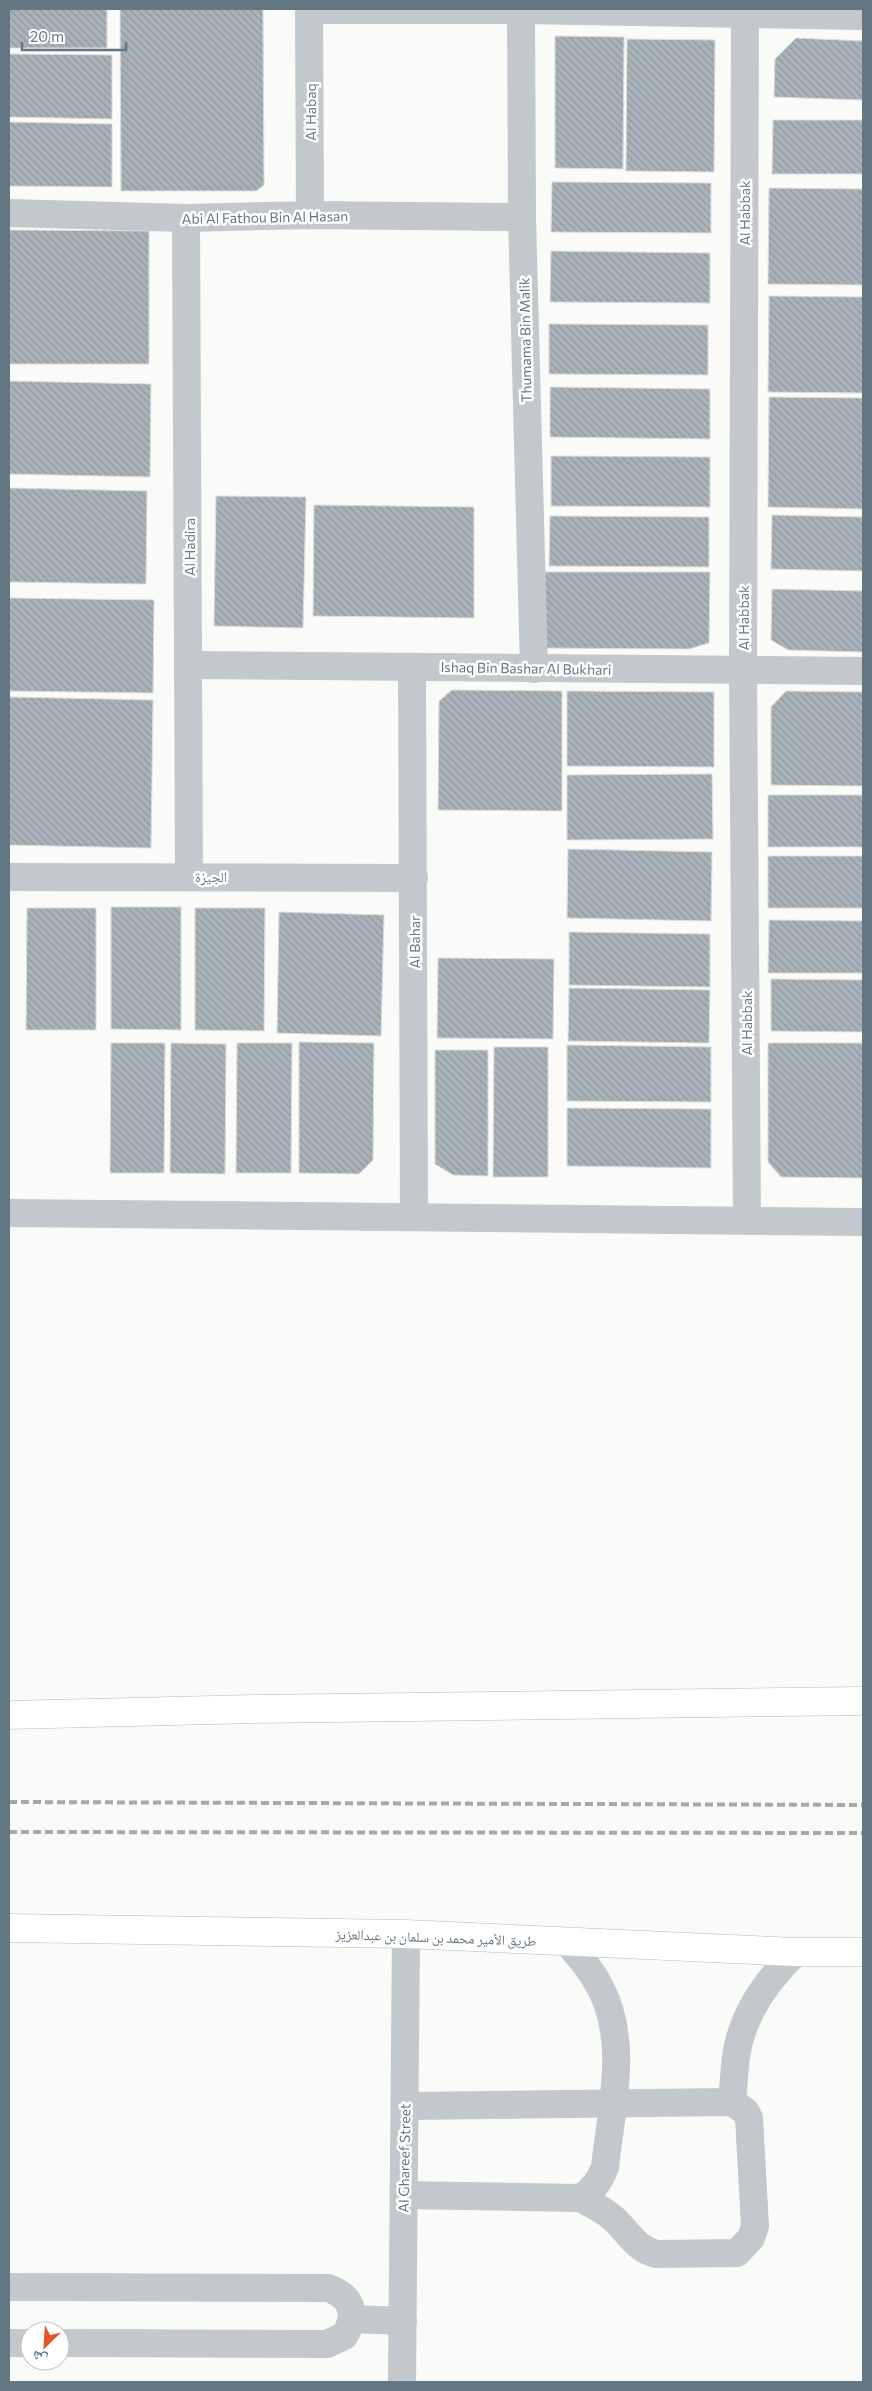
<svg xmlns="http://www.w3.org/2000/svg" width="872" height="2391" font-family="Commissioner,'Noto Naskh Arabic',sans-serif">
  <defs>
    <pattern id="building-back-hatch" width="6" height="6" patternUnits="userSpaceOnUse" patternTransform="scale(1.25)"><rect width="6" height="6" fill="#aab3b9"/><path d="M-1 5l2 2M0 0l6 6M5-1l2 2" fill="none" stroke="#8e969c"/></pattern>
  </defs>
  <rect width="100%" height="100%" fill="#fafaf8"/>
  <!-- building -->
  <g fill="url(#building-back-hatch)" stroke="#dcdcda">
    <rect x="9" y="9" width="98" height="39"/>
    <path d="M 120,9 L 263,9 L 264,185 L 256,191 L 121,191 Z"/>
    <path d="M 555,36 L 624,37 L 623,169 L 555,168 Z"/>
    <path d="M 796,38 L 863,41 L 863,100 L 774,97 L 775,59 Z"/>
    <path d="M 627,39 L 715,40 L 714,172 L 626,171 Z"/>
    <path d="M 9,54 L 112,55 L 112,119 L 9,117 Z"/>
    <path d="M 773,120 L 863,120 L 863,174 L 772,174 Z"/>
    <path d="M 9,122 L 112,124 L 112,187 L 9,186 Z"/>
    <path d="M 552,182 L 711,183 L 711,233 L 551,232 Z"/>
    <path d="M 769,188 L 863,189 L 863,285 L 768,284 Z"/>
    <path d="M 9,230 L 149,231 L 149,364 L 9,364 Z"/>
    <path d="M 551,251 L 710,253 L 710,303 L 550,302 Z"/>
    <path d="M 769,296 L 863,297 L 863,393 L 768,392 Z"/>
    <path d="M 549,324 L 708,325 L 708,375 L 549,374 Z"/>
    <path d="M 9,381 L 151,384 L 150,477 L 9,474 Z"/>
    <path d="M 550,387 L 710,389 L 710,439 L 550,437 Z"/>
    <path d="M 769,397 L 863,398 L 863,509 L 768,507 Z"/>
    <path d="M 551,456 L 710,457 L 710,507 L 551,506 Z"/>
    <path d="M 9,488 L 147,491 L 146,584 L 9,582 Z"/>
    <path d="M 216,496 L 306,497 L 303,628 L 214,626 Z"/>
    <path d="M 314,505 L 474,507 L 474,618 L 313,616 Z"/>
    <path d="M 772,515 L 863,517 L 863,571 L 771,569 Z"/>
    <path d="M 550,516 L 709,517 L 709,567 L 549,566 Z"/>
    <path d="M 545,572 L 710,572 L 709,643 L 689,649 L 545,648 Z"/>
    <path d="M 772,589 L 863,591 L 863,652 L 788,650 L 771,640 Z"/>
    <path d="M 9,598 L 154,600 L 153,693 L 9,691 Z"/>
    <path d="M 452,690 L 562,691 L 562,811 L 438,810 L 439,701 Z"/>
    <path d="M 567,691 L 714,692 L 714,767 L 567,766 Z"/>
    <path d="M 786,691 L 863,692 L 863,786 L 771,785 L 771,707 Z"/>
    <path d="M 9,697 L 153,700 L 151,848 L 9,845 Z"/>
    <path d="M 712,774 L 713,839 L 567,840 L 567,775 Z"/>
    <rect x="768" y="795" width="95" height="52"/>
    <path d="M 568,849 L 712,852 L 711,921 L 567,918 Z"/>
    <rect x="768" y="856" width="95" height="52"/>
    <path d="M 111,907 L 181,907 L 181,1030 L 111,1029 Z"/>
    <path d="M 27,908 L 96,908 L 96,1030 L 26,1030 Z"/>
    <path d="M 195,908 L 265,908 L 264,1031 L 195,1030 Z"/>
    <path d="M 279,912 L 384,915 L 381,1036 L 277,1033 Z"/>
    <path d="M 769,920 L 863,921 L 863,973 L 768,973 Z"/>
    <path d="M 569,932 L 710,934 L 710,987 L 569,985 Z"/>
    <path d="M 438,958 L 554,959 L 553,1039 L 437,1038 Z"/>
    <path d="M 771,979 L 863,980 L 863,1032 L 771,1031 Z"/>
    <path d="M 569,988 L 710,990 L 709,1043 L 568,1041 Z"/>
    <path d="M 299,1042 L 374,1043 L 373,1160 L 359,1174 L 299,1173 Z"/>
    <path d="M 111,1043 L 165,1043 L 164,1173 L 110,1173 Z"/>
    <path d="M 171,1043 L 226,1044 L 225,1174 L 170,1173 Z"/>
    <path d="M 237,1043 L 292,1043 L 291,1173 L 236,1173 Z"/>
    <path d="M 768,1043 L 863,1043 L 863,1178 L 781,1177 L 768,1162 Z"/>
    <path d="M 567,1045 L 711,1047 L 711,1102 L 567,1101 Z"/>
    <path d="M 494,1047 L 548,1047 L 548,1177 L 493,1177 Z"/>
    <path d="M 435,1050 L 488,1050 L 488,1176 L 453,1175 L 435,1164 Z"/>
    <path d="M 567,1108 L 711,1109 L 711,1168 L 567,1166 Z"/>
  </g>
  <g fill="none" stroke-linecap="round" stroke-linejoin="round">
    <!-- major casing -->
    <g stroke="#b5babe" stroke-width="29">
      <g id="major">
        <path d="M 9,1715 L 254,1709 L 863,1701"/>
        <path d="M 9,1928 L 406,1934 L 796,1952 L 863,1952"/>
      </g>
    </g>
    <!-- minor -->
    <g stroke="#c3c8cc" stroke-width="28">
      <path d="M 309,9 L 310,215"/>
      <path d="M 309,10 L 521,10 L 863,16"/>
      <path d="M 521,10 L 522,217 L 534,669"/>
      <path d="M 745,15 L 743,670 L 747,1220"/>
      <path d="M 9,213 L 186,218 L 310,215 L 522,217"/>
      <path d="M 186,218 L 189,876"/>
      <path d="M 189,665 L 863,671"/>
      <path d="M 412,667 L 414,1216"/>
      <path d="M 9,877 L 414,878"/>
      <path d="M 9,1213 L 863,1222"/>
      <path d="M 732,2102 C 734,2085 734,2067 737,2051 C 744,2011 768,1979 796,1952"/>
      <path d="M 405,2106 L 732,2102 L 745,2111 L 749,2118 L 755,2226 L 751,2238 L 737,2253 L 656,2254 C 635,2248 629,2233 614,2219 C 604,2210 592,2204 580,2198"/>
      <path d="M 404,2195 L 580,2198 C 593,2191 600,2181 605,2167 C 611,2109 629,2044 601,1989 C 592,1971 580,1957 567,1942"/>
      <path d="M 9,2287 L 328,2288 C 351,2296 359,2314 344,2336 L 327,2344 L 60,2343"/>
      <path d="M 352,2319 L 403,2321"/>
      <path d="M 9,2343 L 30,2343"/>
      <path d="M 402,2382 L 406,1934"/>
    </g>
    <!-- major -->
    <use href="#major" stroke="#fff" stroke-width="28"/>
    <!-- rail -->
    <g stroke="#a2aab0" stroke-width="4" stroke-dasharray="8 4" stroke-linecap="butt">
      <path d="M 9,1802 L 863,1805"/>
      <path d="M 9,1832 L 863,1833"/>
    </g>
  </g>
  <g text-anchor="middle" dominant-baseline="central" stroke-width="5" stroke-linejoin="round" paint-order="stroke">
    <!-- street labels -->
    <g font-size="14" fill="#657683" stroke="#fff">
      <text transform="translate(310 112) rotate(-90)">Al Habaq</text>
      <text transform="translate(744 213) rotate(-90)">Al Habbak</text>
      <text transform="translate(265 217) rotate(-1)">Abi Al Fathou Bin Al Hasan</text>
      <text transform="translate(525 340) rotate(-91)">Thumama Bin Malik</text>
      <text transform="translate(189 547) rotate(-90)">Al Hadira</text>
      <text transform="translate(743 618) rotate(-90)">Al Habbak</text>
      <text transform="translate(526 668) rotate(1)">Ishaq Bin Bashar Al Bukhari</text>
      <text x="211" y="876">الجيزة</text>
      <text transform="translate(414 942) rotate(-90)">Al Bahar</text>
      <text transform="translate(746 1023) rotate(-90)">Al Habbak</text>
      <text transform="translate(436 1937) rotate(2)">طريق الأمير محمد بن سلمان بن عبدالعزيز</text>
      <text transform="translate(404 2158) rotate(-89)">Al Ghareef Street</text>
    </g>
  </g>
  <!-- border -->
  <rect width="872" height="2391" fill="none" stroke="#657683" stroke-width="20"/>
  <!-- north arrow -->
  <g transform="translate(45 2346) rotate(205)"><circle r="24" fill="#ffffff" stroke="#c1c8cd"/>
  <path d="M0-4L9 19L0 12L-9 19Z" fill="#e4572e"/>
  <text y="-8" font-size="14" font-weight="bold" text-anchor="middle" fill="#657683">ش</text>
  </g>
  <!-- scale -->
  <path d="M22 42v8h104v-8" fill="none" stroke="#657683" stroke-width="2.5"/>
  <text x="30" y="42" font-size="15" fill="#657683" stroke="#ffffff" stroke-width="4" paint-order="stroke">20 m</text>
</svg>
